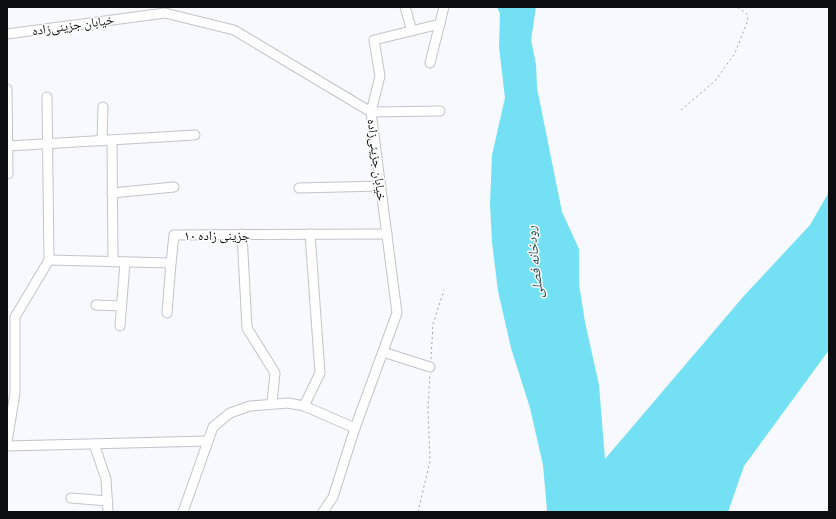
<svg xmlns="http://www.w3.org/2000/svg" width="836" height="519" font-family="'Crimson Pro','Noto Naskh Arabic',serif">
  <rect width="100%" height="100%" fill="#f7f9fe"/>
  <!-- water -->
  <path fill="#73e0f4" d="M 497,7 L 536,7 L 531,40 L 536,64 L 537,88 L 562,212 L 579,249 L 579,284 L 585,322 L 599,385 L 605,459 L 743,297 L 810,225 L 829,192 L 829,350 L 744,466 L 728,512 L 546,512 L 547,510 L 543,465 L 530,408 L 511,348 L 498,291 L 492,242 L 490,204 L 492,155 L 505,98 L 499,47 L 500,14 Z"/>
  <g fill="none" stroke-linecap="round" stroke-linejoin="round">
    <!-- minor casing -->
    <g stroke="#c3c4c9" stroke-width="11">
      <g id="minor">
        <path d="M 405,7 L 412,31"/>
        <path d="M 440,24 L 374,40 L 380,76 L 371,112 L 440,111"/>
        <path d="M 7,34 L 165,13 L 234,30 L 371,112 L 397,313 L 355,428 L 333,497 L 323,512"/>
        <path d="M 430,63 L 444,7"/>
        <path d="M 7,89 L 8,174 L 7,174"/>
        <path d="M 112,140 L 113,262"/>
        <path d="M 102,141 L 103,107"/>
        <path d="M 8,146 L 195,135"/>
        <path d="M 299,188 L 381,186"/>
        <path d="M 112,193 L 174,187"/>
        <path d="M 242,234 L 247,328 L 275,373 L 272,403"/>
        <path d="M 49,260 L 171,263 L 174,235 L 387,234"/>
        <path d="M 96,305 L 121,306"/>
        <path d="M 167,313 L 171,263"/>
        <path d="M 120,326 L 125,262"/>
        <path d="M 383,352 L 430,367"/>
        <path d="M 304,406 L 320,373 L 310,234"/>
        <path d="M 7,442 L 15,393 L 15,317 L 49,260 L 47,97"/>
        <path d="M 94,444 L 106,479 L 108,512"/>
        <path d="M 7,446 L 208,441"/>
        <path d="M 71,498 L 108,501"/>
        <path d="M 183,512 L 213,427 L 230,413 L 250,406 L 288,403 L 304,406 L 355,428"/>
      </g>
    </g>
    <!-- path -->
    <g stroke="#a1a3a6" stroke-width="1" stroke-dasharray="2 3" stroke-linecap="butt">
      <path d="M 681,110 L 715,81 L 735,53 L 748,20 L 747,14 L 737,7"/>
      <path d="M 431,359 L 433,324 L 444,290"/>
      <path d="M 418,512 L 430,461 L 428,409 L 430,374"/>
    </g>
    <!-- minor -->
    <use href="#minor" stroke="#fff" stroke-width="9"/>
  </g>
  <g text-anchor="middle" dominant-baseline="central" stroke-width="3" stroke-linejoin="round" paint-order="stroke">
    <!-- street labels -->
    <g font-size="13" fill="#0d0e0f" stroke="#fff">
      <text transform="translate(73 25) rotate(-8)">خیابان جزینی‌زاده</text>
      <text transform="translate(377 160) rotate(83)">خیابان جزینی‌زاده</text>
      <text x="217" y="235">جزینی زاده ۱۰</text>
    </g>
    <!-- water labels -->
    <g font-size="14" font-style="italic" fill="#21515a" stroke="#fff">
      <text transform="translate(534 262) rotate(-96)">رودخانه فصلی</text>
    </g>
  </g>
  <!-- border -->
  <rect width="836" height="519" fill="none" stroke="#0d0e0f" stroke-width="16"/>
</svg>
